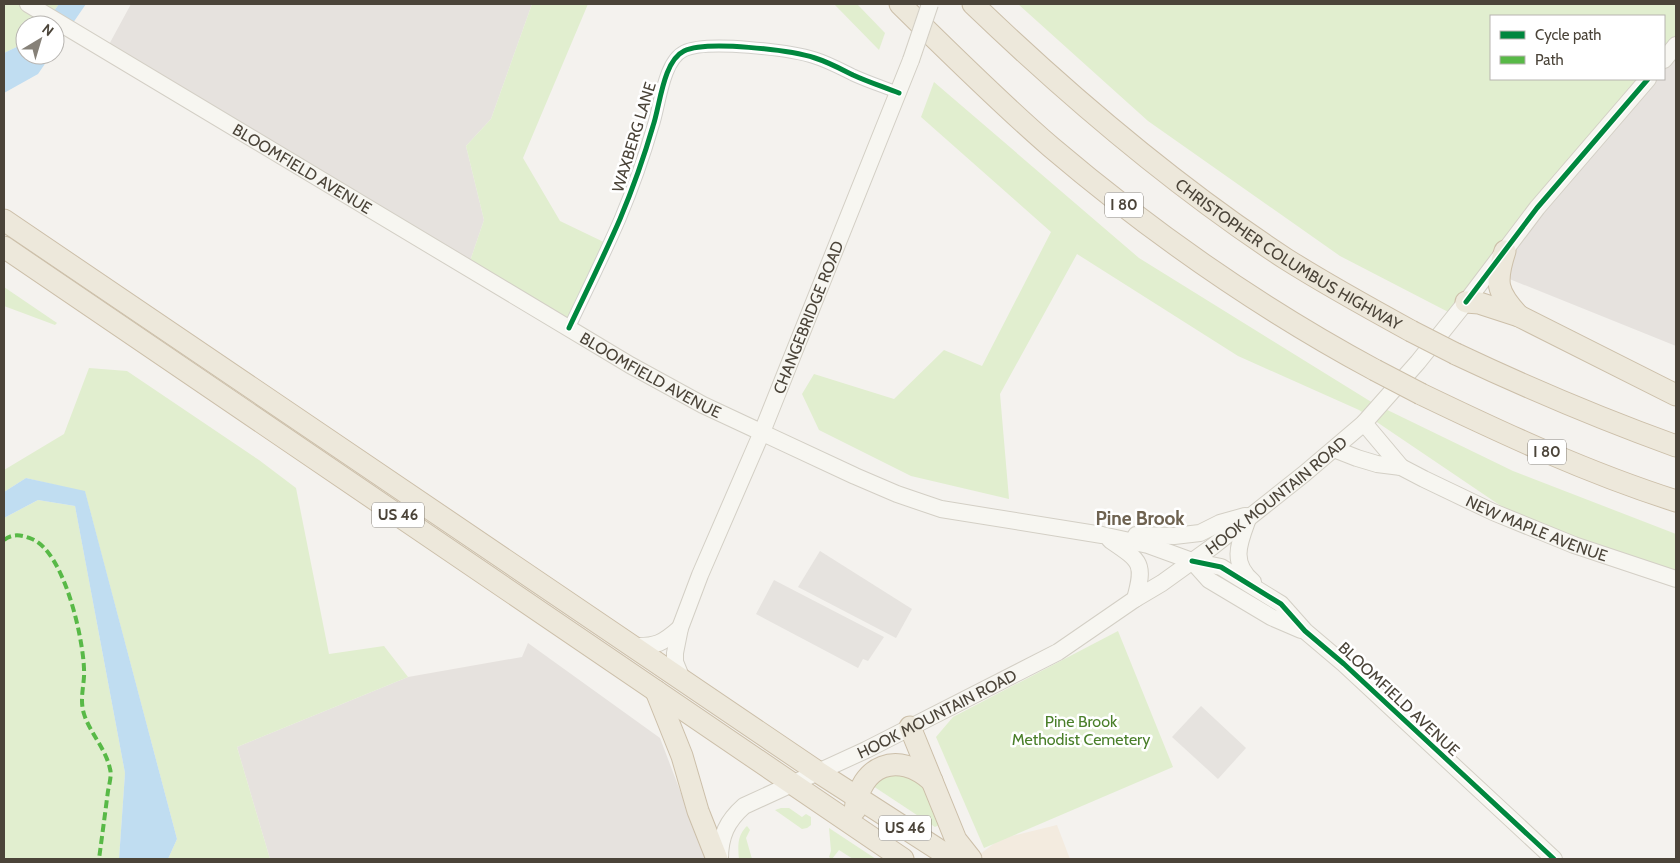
<svg xmlns="http://www.w3.org/2000/svg" width="1680" height="863" font-family="Cabin,sans-serif">
  <rect width="100%" height="100%" fill="#f4f2ee"/>
  <!-- commercial -->
  <path fill="#f3ebdf" d="M 1057,825 L 1070,859 L 984,859 L 979,855 L 1000,839 Z"/>
  <!-- industrial -->
  <g fill="#e6e2de">
    <path d="M 131,4 L 532,4 L 491,119 L 466,146 L 484,220 L 468,267 L 106,50 Z"/>
    <path d="M 1676,47 L 1676,346 L 1492,272 L 1650,79 L 1664,79 L 1664,62 Z"/>
    <path d="M 528,643 L 660,738 L 706,859 L 270,859 L 237,747 L 408,677 L 522,657 Z"/>
  </g>
  <!-- green -->
  <g fill="#e1eecf">
    <path d="M 4,4 L 59,4 L 44,25 L 25,25 L 25,43 L 4,53 Z"/>
    <path d="M 532,4 L 588,4 L 523,158 L 560,221 L 612,246 L 571,330 L 468,267 L 484,220 L 466,146 L 491,119 Z"/>
    <path d="M 834,4 L 857,4 L 885,33 L 879,50 Z"/>
    <path d="M 1018,4 L 1676,4 L 1676,47 L 1664,62 L 1664,16 L 1491,16 L 1491,79 L 1650,79 L 1456,316 L 1340,256 L 1148,121 Z"/>
    <path d="M 934,82 L 1139,258 L 1373,403 L 1513,471 L 1676,534 L 1676,575 L 1538,531 L 1359,410 L 1238,356 L 1077,254 L 1000,394 L 1009,499 L 911,476 L 819,430 L 802,394 L 814,374 L 894,399 L 944,350 L 982,366 L 1051,232 L 921,117 Z"/>
    <path d="M 4,287 L 57,323 L 55,325 L 4,306 Z"/>
    <path d="M 89,368 L 127,371 L 259,460 L 296,488 L 329,654 L 384,646 L 408,677 L 237,747 L 270,859 L 168,859 L 177,839 L 85,492 L 26,478 L 4,492 L 4,470 L 64,434 Z"/>
    <path d="M 38,500 L 75,506 L 125,773 L 119,859 L 4,859 L 4,518 Z"/>
    <path d="M 1118,631 L 1173,767 L 984,848 L 936,737 L 953,717 Z"/>
    <path d="M 892,773 L 922,782 L 939,825 L 935,827 L 873,786 L 883,777 Z"/>
    <path d="M 781,808 L 789,808 L 802,817 L 806,814 L 811,817 L 811,825 L 807,828 L 802,829 L 775,810 Z"/>
    <path d="M 747,826 L 750,830 L 746,838 L 752,859 L 739,859 C 738,845 737,836 747,826 Z"/>
    <path d="M 829,828 L 876,859 L 853,859 L 839,850 L 832,859 L 829,857 L 831,851 Z"/>
  </g>
  <!-- parking -->
  <g fill="#e6e3df">
    <path d="M 820,551 L 912,609 L 896,638 L 798,587 Z"/>
    <path d="M 774,580 L 884,637 L 868,661 L 863,659 L 858,668 L 756,614 Z"/>
    <path d="M 1201,706 L 1246,748 L 1218,779 L 1172,737 Z"/>
  </g>
  <!-- water -->
  <g fill="#c0ddf1">
    <path d="M 59,4 L 86,4 L 55,49 L 55,25 L 44,25 Z"/>
    <path d="M 25,43 L 25,55 L 51,55 L 38,74 L 4,93 L 4,53 Z"/>
    <path d="M 26,478 L 85,491 L 177,839 L 168,859 L 119,859 L 125,773 L 75,506 L 38,500 L 4,518 L 4,492 Z"/>
  </g>
  <g fill="none" stroke-linecap="round" stroke-linejoin="round">
    <!-- street casing -->
    <g stroke="#d2d0cb" stroke-width="13">
      <path id="street" d="M 569,328 C 586,292 604,256 620,219 C 633,188 644,157 653,126 C 660,106 663,61 684,51 C 707,40 790,50 815,58 C 828,62 841,69 853,75 C 868,82 884,87 899,93"/>
    </g>
    <!-- secondary casing -->
    <g stroke="#d3cfc5" stroke-width="18">
      <g id="secondary">
        <path id="s1" d="M 28,4 L 630,365 L 703,405 L 855,476 L 897,494 L 941,509 L 1102,535 L 1148,545 L 1192,561 L 1221,567 L 1281,604 L 1305,631 L 1344,664 L 1554,859"/>
        <path d="M 1664,60 L 1676,45"/>
        <path d="M 1364,423 L 1401,467"/>
        <path id="s2" d="M 1334,449 L 1357,458 L 1377,464 L 1401,467 L 1424,479 L 1493,512 L 1574,545 L 1676,579"/>
        <path d="M 1249,516 C 1240,541 1229,562 1253,582"/>
        <path d="M 1136,535 L 1174,536 L 1200,533 L 1220,523 L 1245,516"/>
        <path d="M 1110,540 C 1141,561 1145,563 1135,599"/>
        <path d="M 1192,561 L 1209,580 L 1271,617 L 1301,630"/>
        <path d="M 633,646 C 656,647 663,643 680,628"/>
        <path id="s3" d="M 682,679 L 675,662 L 675,653 L 680,628 L 700,575 L 762,432 L 911,60"/>
        <path id="s4" d="M 720,859 C 720,836 727,821 744,806 L 866,750 L 1058,652 L 1135,599 L 1162,583 L 1212,547 L 1304,474 L 1364,423 L 1418,362 L 1466,302 L 1537,208 L 1648,79"/>
      </g>
    </g>
    <!-- highway casing -->
    <g stroke="#ccbfa9" stroke-width="23">
      <g id="highway">
        <path d="M 900,4 C 950,53 999,102 1051,147 C 1151,232 1260,308 1375,370"/>
        <path id="s5" d="M 973,4 C 1070,97 1173,185 1286,259 C 1327,285 1369,308 1411,331"/>
        <path d="M 4,220 L 818,772 L 953,859"/>
        <path d="M 4,247 L 903,859"/>
        <path d="M 1505,251 C 1495,282 1496,292 1519,316"/>
        <path d="M 1466,302 L 1479,303 L 1519,316 L 1676,395"/>
        <path d="M 1456,354 C 1528,388 1601,419 1676,446"/>
        <path d="M 1421,394 C 1504,434 1588,473 1676,501"/>
        <path d="M 656,691 L 682,756 L 698,811 L 717,859"/>
        <path d="M 910,727 L 956,840 L 971,859"/>
        <path d="M 855,810 C 860,765 898,750 932,781"/>
      </g>
    </g>
    <!-- street -->
    <use href="#street" stroke="#fdfdfc" stroke-width="11"/>
    <!-- secondary -->
    <use href="#secondary" stroke="#f7f6f1" stroke-width="16"/>
    <!-- highway -->
    <use href="#highway" stroke="#ede8db" stroke-width="21"/>
    <!-- secondary-bridge casing -->
    <g stroke="#d3cfc5" stroke-width="18" stroke-linecap="butt">
      <path id="secondary-bridge" d="M 911,60 L 930,4"/>
    </g>
    <!-- highway-bridge casing -->
    <g stroke="#ccbfa9" stroke-width="23" stroke-linecap="butt">
      <g id="highway-bridge">
        <path d="M 1411,331 L 1456,354"/>
        <path d="M 1375,370 L 1421,394"/>
      </g>
    </g>
    <!-- secondary-bridge -->
    <use href="#secondary-bridge" stroke="#f7f6f1" stroke-width="16"/>
    <!-- highway-bridge -->
    <use href="#highway-bridge" stroke="#ede8db" stroke-width="21"/>
    <!-- quiet -->
    <path stroke="#58b947" stroke-width="4" stroke-dasharray="8 4" stroke-linecap="butt" d="M 4,540 C 13,533 22,535 32,539 C 64,552 83,637 84,669 C 85,684 79,698 84,714 C 90,733 106,749 110,769 C 112,775 109,785 108,791 C 105,814 102,837 99,859"/>
    <!-- cycleway casing -->
    <g stroke="#fff" stroke-width="8">
      <g id="cycleway">
        <path d="M 1466,302 L 1537,208 L 1648,79"/>
        <path d="M 569,328 C 586,292 604,256 620,219 C 633,188 644,157 653,126 C 660,106 663,61 684,51 C 707,40 790,50 815,58 C 828,62 841,69 853,75 C 868,82 884,87 899,93"/>
        <path d="M 1192,561 L 1221,567 L 1281,604 L 1305,631 L 1344,664 L 1554,859"/>
      </g>
    </g>
    <!-- cycleway -->
    <use href="#cycleway" stroke="#00873e" stroke-width="5"/>
  </g>
  <g text-anchor="middle" dominant-baseline="central" stroke-width="5" stroke-linejoin="round" paint-order="stroke">
    <!-- shield labels -->
    <g fill="#fff" stroke="#817c74" stroke-width="1">
      <rect x="1105" y="192.5" width="38" height="25" rx="4"/>
      <rect x="1528" y="439.5" width="38" height="25" rx="4"/>
      <rect x="372" y="502.5" width="52" height="25" rx="4"/>
      <rect x="879" y="815.5" width="52" height="25" rx="4"/>
    </g>
    <g font-size="15" font-weight="bold" fill="#4b4439">
      <text x="1124" y="205">I 80</text>
      <text x="1547" y="452">I 80</text>
      <text x="398" y="515">US 46</text>
      <text x="905" y="828">US 46</text>
    </g>
    <!-- street labels -->
    <g font-size="16" fill="#4b4439" stroke="#fff">
      <text transform="translate(634 137) rotate(-73)">WAXBERG LANE</text>
      <text stroke="none"><textPath href="#s1" startOffset="320">BLOOMFIELD AVENUE</textPath></text>
      <text stroke="none"><textPath href="#s5" startOffset="404">CHRISTOPHER COLUMBUS HIGHWAY</textPath></text>
      <text stroke="none"><textPath href="#s3" startOffset="389">CHANGEBRIDGE ROAD</textPath></text>
      <text stroke="none"><textPath href="#s1" startOffset="725">BLOOMFIELD AVENUE</textPath></text>
      <text stroke="none"><textPath href="#s4" startOffset="679">HOOK MOUNTAIN ROAD</textPath></text>
      <text stroke="none"><textPath href="#s2" startOffset="219">NEW MAPLE AVENUE</textPath></text>
      <text transform="translate(1399 699) rotate(43)">BLOOMFIELD AVENUE</text>
      <text stroke="none"><textPath href="#s4" startOffset="274">HOOK MOUNTAIN ROAD</textPath></text>
    </g>
    <!-- park labels -->
    <g font-size="16" fill="#4a7f2a" stroke="#fff">
      <text x="1081" y="721">Pine Brook<tspan x="1081" dy="18">Methodist Cemetery</tspan></text>
    </g>
    <!-- quarter labels -->
    <g font-size="19" font-weight="bold" fill="#6e6250" stroke="#fff">
      <text x="1140" y="518">Pine Brook</text>
    </g>
  </g>
  <!-- border -->
  <rect width="1680" height="863" fill="none" stroke="#4b4439" stroke-width="10"/>
  <!-- legend -->
  <rect x="1490" y="15" width="175" height="65" fill="#ffffff" stroke="#b7b4b0"/>
  <rect x="1500" y="31" width="25" height="8" fill="#00873e" stroke="#b7b4b0"/>
  <text x="1535" y="40" font-size="15" fill="#4b4439">Cycle path</text>
  <rect x="1500" y="56" width="25" height="8" fill="#58b947" stroke="#b7b4b0"/>
  <text x="1535" y="65" font-size="15" fill="#4b4439">Path</text>
  <!-- north arrow -->
  <g transform="translate(40 40) rotate(38)"><circle r="24" fill="#ffffff" stroke="#b7b4b0"/>
  <path d="M0-4L9 19L0 12L-9 19Z" fill="#868178"/>
  <text y="-8" font-size="14" font-weight="bold" text-anchor="middle" fill="#4b4439">N</text>
  </g>
</svg>
